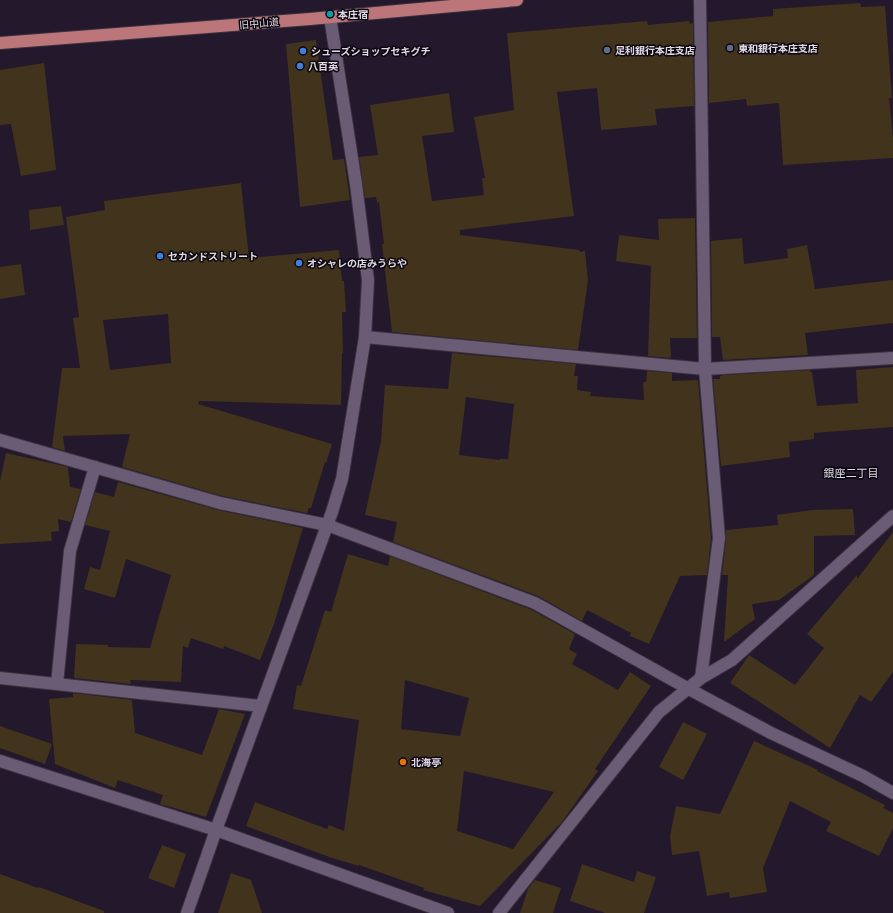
<svg xmlns="http://www.w3.org/2000/svg" width="893" height="913" font-family="'Golos Text','Noto Sans JP',sans-serif">
  <rect width="100%" height="100%" fill="#24182c"/>
  <!-- building -->
  <g fill="#41331c" fill-rule="evenodd">
    <path d="M 860,3 L 861,7 L 885,6 L 892,98 L 889,98 L 893,138 L 893,158 L 783,165 L 779,103 L 747,106 L 746,99 L 709,103 L 708,22 L 773,16 L 773,9 Z"/>
    <path d="M 647,21 L 648,25 L 689,21 L 690,24 L 693,23 L 694,106 L 655,109 L 657,125 L 601,130 L 597,88 L 557,92 L 574,216 L 460,230 L 460,235 L 579,250 L 580,252 L 585,251 L 588,280 L 578,350 L 392,332 L 382,244 L 384,244 L 379,202 L 377,203 L 376,197 L 365,198 L 359,157 L 378,155 L 370,105 L 449,93 L 454,132 L 422,136 L 432,201 L 484,195 L 482,178 L 485,178 L 474,117 L 514,110 L 507,33 Z"/>
    <path d="M 316,40 L 333,160 L 344,159 L 350,200 L 300,207 L 286,44 Z"/>
    <path d="M 44,63 L 56,170 L 21,176 L 11,124 L 0,125 L 0,70 Z"/>
    <path d="M 241,183 L 249,258 L 339,250 L 342,281 L 344,281 L 346,312 L 342,312 L 343,353 L 342,353 L 341,405 L 199,401 L 198,404 L 332,444 L 326,463 L 325,462 L 311,508 L 309,508 L 307,513 L 222,496 L 122,467 L 130,434 L 63,436 L 65,451 L 52,447 L 62,368 L 80,368 L 73,318 L 79,317 L 66,217 L 105,210 L 104,201 ZM 168,314 L 171,363 L 110,370 L 103,320 Z"/>
    <path d="M 61,206 L 64,225 L 30,230 L 29,210 Z"/>
    <path d="M 695,218 L 697,338 L 670,338 L 671,358 L 648,356 L 651,266 L 616,261 L 619,235 L 659,240 L 658,219 Z"/>
    <path d="M 742,238 L 744,264 L 788,258 L 787,249 L 807,245 L 815,289 L 893,280 L 893,323 L 805,333 L 808,355 L 723,360 L 720,337 L 712,337 L 711,241 Z"/>
    <path d="M 21,264 L 25,295 L 0,299 L 0,267 Z"/>
    <path d="M 452,353 L 576,364 L 574,376 L 578,376 L 577,390 L 591,392 L 590,396 L 644,400 L 643,382 L 646,382 L 647,371 L 672,373 L 672,381 L 698,380 L 711,538 L 707,575 L 680,576 L 649,644 L 630,636 L 631,633 L 587,610 L 582,621 L 538,596 L 393,542 L 397,522 L 365,515 L 381,441 L 385,385 L 448,389 ZM 466,397 L 514,404 L 508,459 L 500,459 L 500,460 L 459,455 Z"/>
    <path d="M 893,367 L 893,427 L 814,433 L 814,439 L 789,442 L 790,457 L 721,466 L 713,379 L 720,379 L 720,376 L 724,375 L 810,370 L 810,372 L 812,372 L 817,406 L 858,403 L 856,370 Z"/>
    <path d="M 6,453 L 68,467 L 70,487 L 81,489 L 71,522 L 58,519 L 59,531 L 51,532 L 52,541 L 0,544 L 0,481 Z"/>
    <path d="M 118,482 L 218,510 L 303,528 L 274,624 L 260,660 L 224,646 L 223,649 L 191,638 L 188,648 L 183,646 L 181,682 L 130,680 L 131,684 L 74,678 L 76,644 L 108,645 L 108,647 L 150,648 L 171,575 L 126,559 L 115,598 L 84,589 L 90,567 L 100,570 L 110,531 L 85,525 L 95,492 L 114,497 Z"/>
    <path d="M 853,509 L 855,535 L 814,536 L 814,575 L 779,600 L 752,604 L 755,619 L 724,642 L 728,575 L 722,575 L 726,539 L 726,530 L 778,525 L 777,515 L 812,510 Z"/>
    <path d="M 893,532 L 893,672 L 871,702 L 860,695 L 830,748 L 730,683 L 749,655 L 795,685 L 824,648 L 807,634 L 857,575 L 857,579 Z"/>
    <path d="M 348,554 L 388,566 L 390,556 L 532,610 L 575,634 L 569,649 L 577,654 L 572,664 L 618,690 L 630,672 L 651,686 L 595,769 L 598,771 L 562,822 L 480,906 L 423,890 L 424,888 L 359,865 L 359,866 L 332,858 L 246,826 L 255,802 L 327,829 L 329,825 L 344,831 L 359,720 L 293,709 L 297,685 L 301,686 L 325,610 L 331,612 ZM 405,680 L 469,698 L 460,736 L 401,729 ZM 464,771 L 554,792 L 513,849 L 457,831 Z"/>
    <path d="M 73,693 L 132,700 L 135,733 L 202,755 L 219,709 L 245,714 L 206,817 L 160,804 L 163,795 L 118,780 L 115,788 L 55,764 L 49,699 L 73,697 Z"/>
    <path d="M 683,722 L 707,734 L 683,780 L 659,767 Z"/>
    <path d="M 0,726 L 52,744 L 45,764 L 0,748 Z"/>
    <path d="M 754,741 L 818,770 L 817,771 L 885,805 L 883,808 L 893,813 L 893,828 L 879,856 L 826,831 L 831,822 L 790,801 L 763,868 L 767,892 L 730,898 L 729,892 L 707,896 L 699,851 L 672,855 L 670,836 L 676,806 L 720,814 Z"/>
    <path d="M 162,845 L 186,854 L 174,888 L 148,878 Z"/>
    <path d="M 582,864 L 634,882 L 637,871 L 656,877 L 644,913 L 605,913 L 570,901 Z"/>
    <path d="M 231,873 L 251,880 L 262,913 L 218,913 Z"/>
    <path d="M 0,874 L 38,888 L 39,887 L 104,911 L 104,913 L 0,913 Z"/>
    <path d="M 535,880 L 561,888 L 553,913 L 520,913 L 528,889 Z"/>
  </g>
  <g fill="none" stroke-linecap="round" stroke-linejoin="round">
    <!-- minor casing -->
    <g stroke="#3c3242" stroke-width="14">
      <g id="minor">
        <path d="M 700,0 L 705,369 L 719,538 L 701,678"/>
        <path d="M 365,337 L 705,369 L 893,358"/>
        <path d="M 0,440 L 220,503 L 327,525 L 535,603 L 687,688 L 771,733 L 863,776 L 893,793"/>
        <path d="M 0,678 L 261,706"/>
        <path d="M 57,684 L 70,551 L 95,467"/>
        <path d="M 0,761 L 216,830 L 448,913"/>
        <path d="M 187,913 L 216,830 L 332,512 L 342,479 L 365,337 L 368,280 L 356,184 L 330,17"/>
        <path d="M 499,913 L 659,712 L 701,678 L 732,660 L 893,516"/>
      </g>
    </g>
    <!-- major casing -->
    <g stroke="#3c3242" stroke-width="14">
      <path id="major" d="M 0,43 L 310,19 L 517,0"/>
    </g>
    <!-- minor -->
    <use href="#minor" stroke="#6a5c74" stroke-width="12"/>
    <!-- major -->
    <use href="#major" stroke="#bc767a" stroke-width="12"/>
  </g>
  <!-- markers -->
  <circle fill="#0f9aa8" stroke="#0a060e" stroke-width="1.5" cx="330" cy="14" r="4"/>
  <g fill="#5c6f8a" stroke="#0a060e" stroke-width="1.5">
    <circle cx="730" cy="48" r="4"/>
    <circle cx="607" cy="50" r="4"/>
  </g>
  <g fill="#3f7fe0" stroke="#0a060e" stroke-width="1.5">
    <circle cx="303" cy="51" r="4"/>
    <circle cx="300" cy="66" r="4"/>
    <circle cx="160" cy="256" r="4"/>
    <circle cx="299" cy="263" r="4"/>
  </g>
  <circle fill="#e8710a" stroke="#0a060e" stroke-width="1.5" cx="403" cy="762" r="4"/>
  <g text-anchor="middle" dominant-baseline="central" stroke-width="3" stroke-linejoin="round" paint-order="stroke">
    <!-- poi labels -->
    <g font-size="10" font-weight="bold" fill="#e1d8e6" stroke="#0a060e" text-anchor="start">
      <text x="338" y="14">本庄宿</text>
      <text x="738" y="48">東和銀行本庄支店</text>
      <text x="615" y="50">足利銀行本庄支店</text>
      <text x="311" y="51">シューズショップセキグチ</text>
      <text x="308" y="66">八百英</text>
      <text x="168" y="256">セカンドストリート</text>
      <text x="307" y="263">オシャレの店みうらや</text>
      <text x="411" y="762">北海亭</text>
    </g>
    <!-- street labels -->
    <g font-size="10" fill="#e1d8e6" stroke="#0a060e">
      <text transform="translate(259 23) rotate(-5)">旧中山道</text>
    </g>
    <!-- neighbourhood labels -->
    <g font-size="11" fill="#e1d8e6" stroke="#0a060e">
      <text x="851" y="472">銀座二丁目</text>
    </g>
  </g>
</svg>
